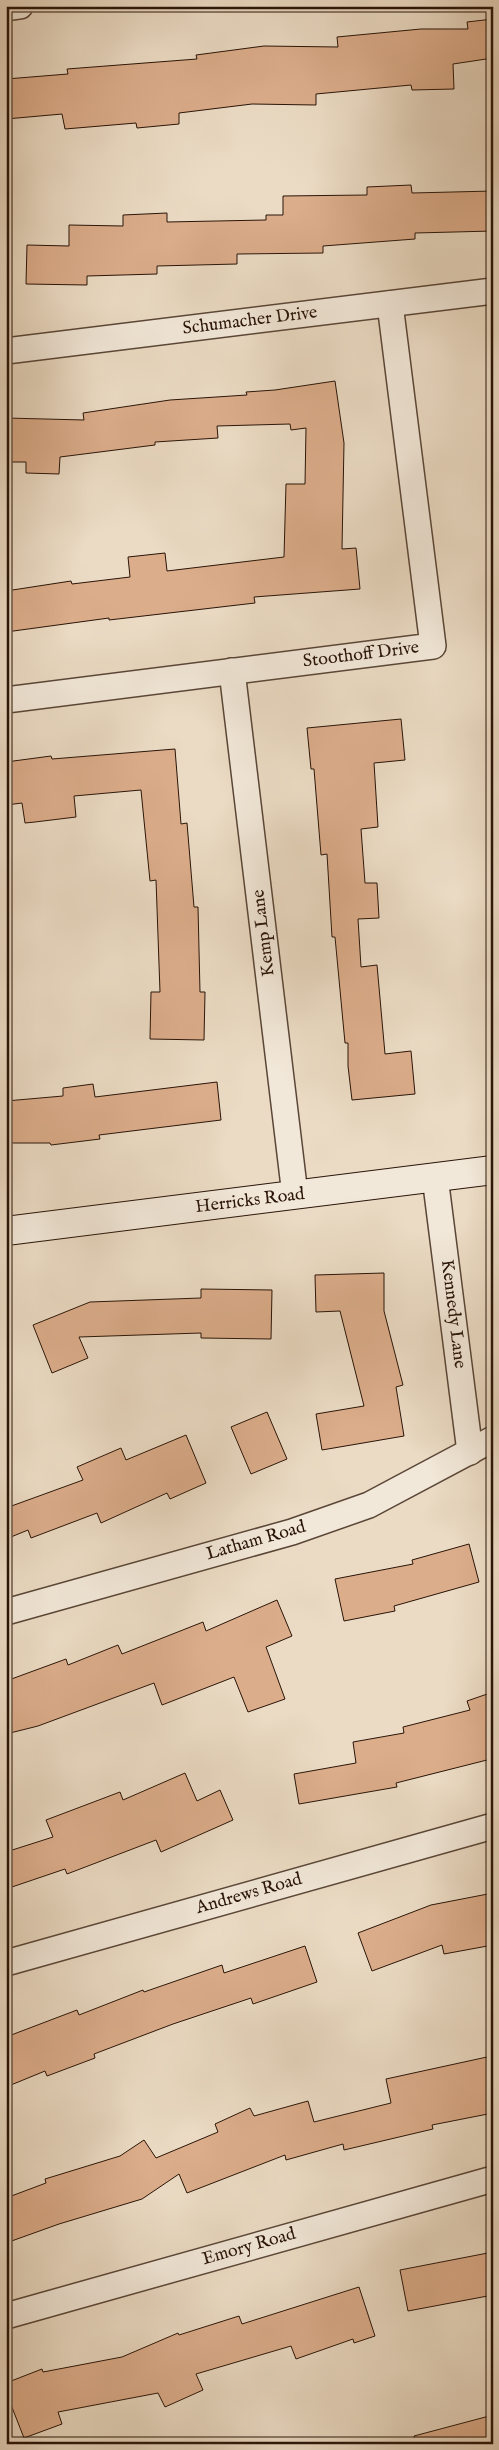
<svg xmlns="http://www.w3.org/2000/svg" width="499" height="2450" font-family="'IM FELL English',serif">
  <rect width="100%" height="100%" fill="#ebdbc4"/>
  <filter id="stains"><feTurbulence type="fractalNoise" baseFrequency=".004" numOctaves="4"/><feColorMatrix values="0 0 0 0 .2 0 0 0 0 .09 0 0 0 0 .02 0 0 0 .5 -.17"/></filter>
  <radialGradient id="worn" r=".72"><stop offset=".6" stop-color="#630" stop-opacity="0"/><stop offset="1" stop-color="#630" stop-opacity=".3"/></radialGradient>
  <!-- building -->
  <g fill="#dcad8b" stroke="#291408">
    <path d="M 493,19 L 493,58 L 453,64 L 454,89 L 412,90 L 411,85 L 316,94 L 316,105 L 252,104 L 179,113 L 179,124 L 137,128 L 136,123 L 65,129 L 62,114 L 6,119 L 6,79 L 68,74 L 67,69 L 197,59 L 196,55 L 264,46 L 338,47 L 337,37 L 421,29 L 468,29 L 467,22 Z"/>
    <path d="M 411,185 L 412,193 L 493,191 L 493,231 L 415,233 L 415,239 L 323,246 L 323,253 L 237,254 L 237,264 L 157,266 L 157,274 L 87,276 L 87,285 L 26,284 L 27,245 L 69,246 L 69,225 L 123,226 L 123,215 L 167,213 L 167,222 L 266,220 L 266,215 L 283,215 L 283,196 L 367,195 L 367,187 Z"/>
    <path d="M 335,381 L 344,443 L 342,549 L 356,548 L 360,589 L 254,597 L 255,603 L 109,620 L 109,618 L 6,632 L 6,591 L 71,581 L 72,584 L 130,577 L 128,557 L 165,553 L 167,571 L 284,557 L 286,484 L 305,484 L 306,428 L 291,430 L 290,424 L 217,426 L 218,438 L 155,442 L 155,445 L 60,457 L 59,474 L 26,473 L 26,462 L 6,462 L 6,418 L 84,420 L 83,413 L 170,400 L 247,395 L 246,392 L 275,390 Z"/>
    <path d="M 401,719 L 405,760 L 374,763 L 378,827 L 361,829 L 365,883 L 377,883 L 379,918 L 358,919 L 361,967 L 377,965 L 385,1054 L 411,1051 L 415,1094 L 352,1100 L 348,1066 L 348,1043 L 345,1043 L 335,937 L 332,937 L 327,854 L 321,855 L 314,769 L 311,769 L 307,728 Z"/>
    <path d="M 175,749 L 181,824 L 187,823 L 194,907 L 198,907 L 200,992 L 205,992 L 204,1040 L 150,1039 L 151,992 L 160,992 L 156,880 L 150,881 L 141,790 L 74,796 L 76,817 L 35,822 L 25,823 L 22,803 L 6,805 L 6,762 L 51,756 L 52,759 Z"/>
    <path d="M 217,1082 L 221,1120 L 99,1135 L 100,1139 L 51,1145 L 50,1143 L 6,1143 L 6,1101 L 63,1096 L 63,1088 L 93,1084 L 95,1097 Z"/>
    <path d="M 384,1273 L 384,1311 L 403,1385 L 396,1387 L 404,1436 L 322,1450 L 316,1414 L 364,1406 L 340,1311 L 316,1312 L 315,1275 Z"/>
    <path d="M 201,1289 L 272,1290 L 271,1339 L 201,1338 L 201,1333 L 79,1337 L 88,1358 L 52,1373 L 33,1325 L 90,1302 L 201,1298 Z"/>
    <path d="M 267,1412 L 287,1459 L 251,1474 L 231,1427 Z"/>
    <path d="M 186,1435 L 206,1483 L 170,1499 L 167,1493 L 101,1523 L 97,1513 L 31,1538 L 28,1530 L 6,1539 L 6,1508 L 83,1480 L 77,1467 L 121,1448 L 126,1460 Z"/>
    <path d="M 469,1544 L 479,1582 L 394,1606 L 395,1611 L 344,1621 L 335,1579 L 413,1564 L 412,1560 Z"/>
    <path d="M 277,1600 L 292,1636 L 266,1647 L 285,1699 L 248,1712 L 234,1677 L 162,1705 L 154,1683 L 38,1726 L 6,1734 L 6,1681 L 66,1659 L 68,1665 L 118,1645 L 122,1654 L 203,1622 L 206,1631 Z"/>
    <path d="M 493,1692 L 493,1765 L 489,1766 L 487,1760 L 396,1783 L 397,1787 L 299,1804 L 294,1774 L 356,1763 L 353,1742 L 404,1733 L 403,1727 L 470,1710 L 467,1701 Z"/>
    <path d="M 185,1773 L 197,1801 L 220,1790 L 233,1820 L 161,1852 L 156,1840 L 67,1874 L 65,1869 L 6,1889 L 6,1852 L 53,1837 L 46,1820 L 120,1792 L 123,1800 Z"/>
    <path d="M 493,1893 L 493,1945 L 444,1954 L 442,1945 L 372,1971 L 358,1933 L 431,1905 Z"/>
    <path d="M 305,1946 L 317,1982 L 253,2004 L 251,1998 L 173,2024 L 94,2054 L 95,2058 L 47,2076 L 45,2071 L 6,2087 L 6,2037 L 77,2010 L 79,2015 L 143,1990 L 144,1992 L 222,1965 L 224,1973 Z"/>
    <path d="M 487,2057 L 493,2087 L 493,2113 L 432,2125 L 433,2129 L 344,2150 L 343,2144 L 286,2160 L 285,2155 L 187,2193 L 179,2174 L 142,2199 L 59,2224 L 6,2243 L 6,2198 L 46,2183 L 45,2179 L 120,2156 L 144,2140 L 156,2158 L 218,2132 L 215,2124 L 250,2108 L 254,2116 L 308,2101 L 314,2122 L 391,2103 L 386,2079 Z"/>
    <path d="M 493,2252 L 493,2295 L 408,2311 L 400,2270 Z"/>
    <path d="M 359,2287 L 375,2336 L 354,2343 L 353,2339 L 296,2359 L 291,2346 L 196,2374 L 203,2390 L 165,2407 L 158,2393 L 58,2412 L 62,2424 L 24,2438 L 6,2392 L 6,2383 L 42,2369 L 43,2372 L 122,2357 L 178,2333 L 179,2335 L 239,2316 L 242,2324 Z"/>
    <path d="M 493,2415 L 493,2444 L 415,2444 L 414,2436 Z"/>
  </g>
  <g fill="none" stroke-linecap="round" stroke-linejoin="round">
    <!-- street casing -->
    <g stroke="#5a4637" stroke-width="28">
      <g id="street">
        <path d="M 6,8 L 20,6"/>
        <path d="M 6,351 L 493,291"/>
        <path d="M 232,671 L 295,1195"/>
        <path d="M 6,700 L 433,646 L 390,304"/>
        <path d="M 435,1177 L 470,1452"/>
        <path d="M 6,1612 L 292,1532 L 369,1505 L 493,1439"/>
        <path d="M 6,1963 L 493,1826"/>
        <path d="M 6,2316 L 493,2179"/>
      </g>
    </g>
    <!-- secondary casing -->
    <g stroke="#291408" stroke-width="30">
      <path id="secondary" d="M 6,1231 L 493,1170"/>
    </g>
    <!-- street -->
    <use href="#street" stroke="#f2e8d9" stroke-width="25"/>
    <!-- secondary -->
    <use href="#secondary" stroke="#f2e8d9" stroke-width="28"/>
  </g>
  <g text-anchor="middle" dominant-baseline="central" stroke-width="4" stroke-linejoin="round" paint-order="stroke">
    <!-- street labels -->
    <g font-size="18" fill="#291408" stroke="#f2e8d9">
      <text transform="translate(250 321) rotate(-7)">Schumacher Drive</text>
      <text transform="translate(361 655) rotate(-7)">Stoothoff Drive</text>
      <text transform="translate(264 933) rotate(-97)">Kemp Lane</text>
      <text transform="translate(250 1201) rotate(-7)">Herricks Road</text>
      <text transform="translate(453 1314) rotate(83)">Kennedy Lane</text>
      <text transform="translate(256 1541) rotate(-16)">Latham Road</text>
      <text transform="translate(249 1894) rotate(-16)">Andrews Road</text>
      <text transform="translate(249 2247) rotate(-16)">Emory Road</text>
    </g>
  </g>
  <!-- margin -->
  <rect width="499" height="2450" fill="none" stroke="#ebdbc4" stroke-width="25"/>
  <rect x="8" y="8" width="484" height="2435" fill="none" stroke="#291408" stroke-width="2.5"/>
  <rect x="12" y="12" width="474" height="2425" fill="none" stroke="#291408"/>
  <rect width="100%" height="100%" filter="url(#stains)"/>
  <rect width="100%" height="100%" fill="url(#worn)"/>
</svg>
